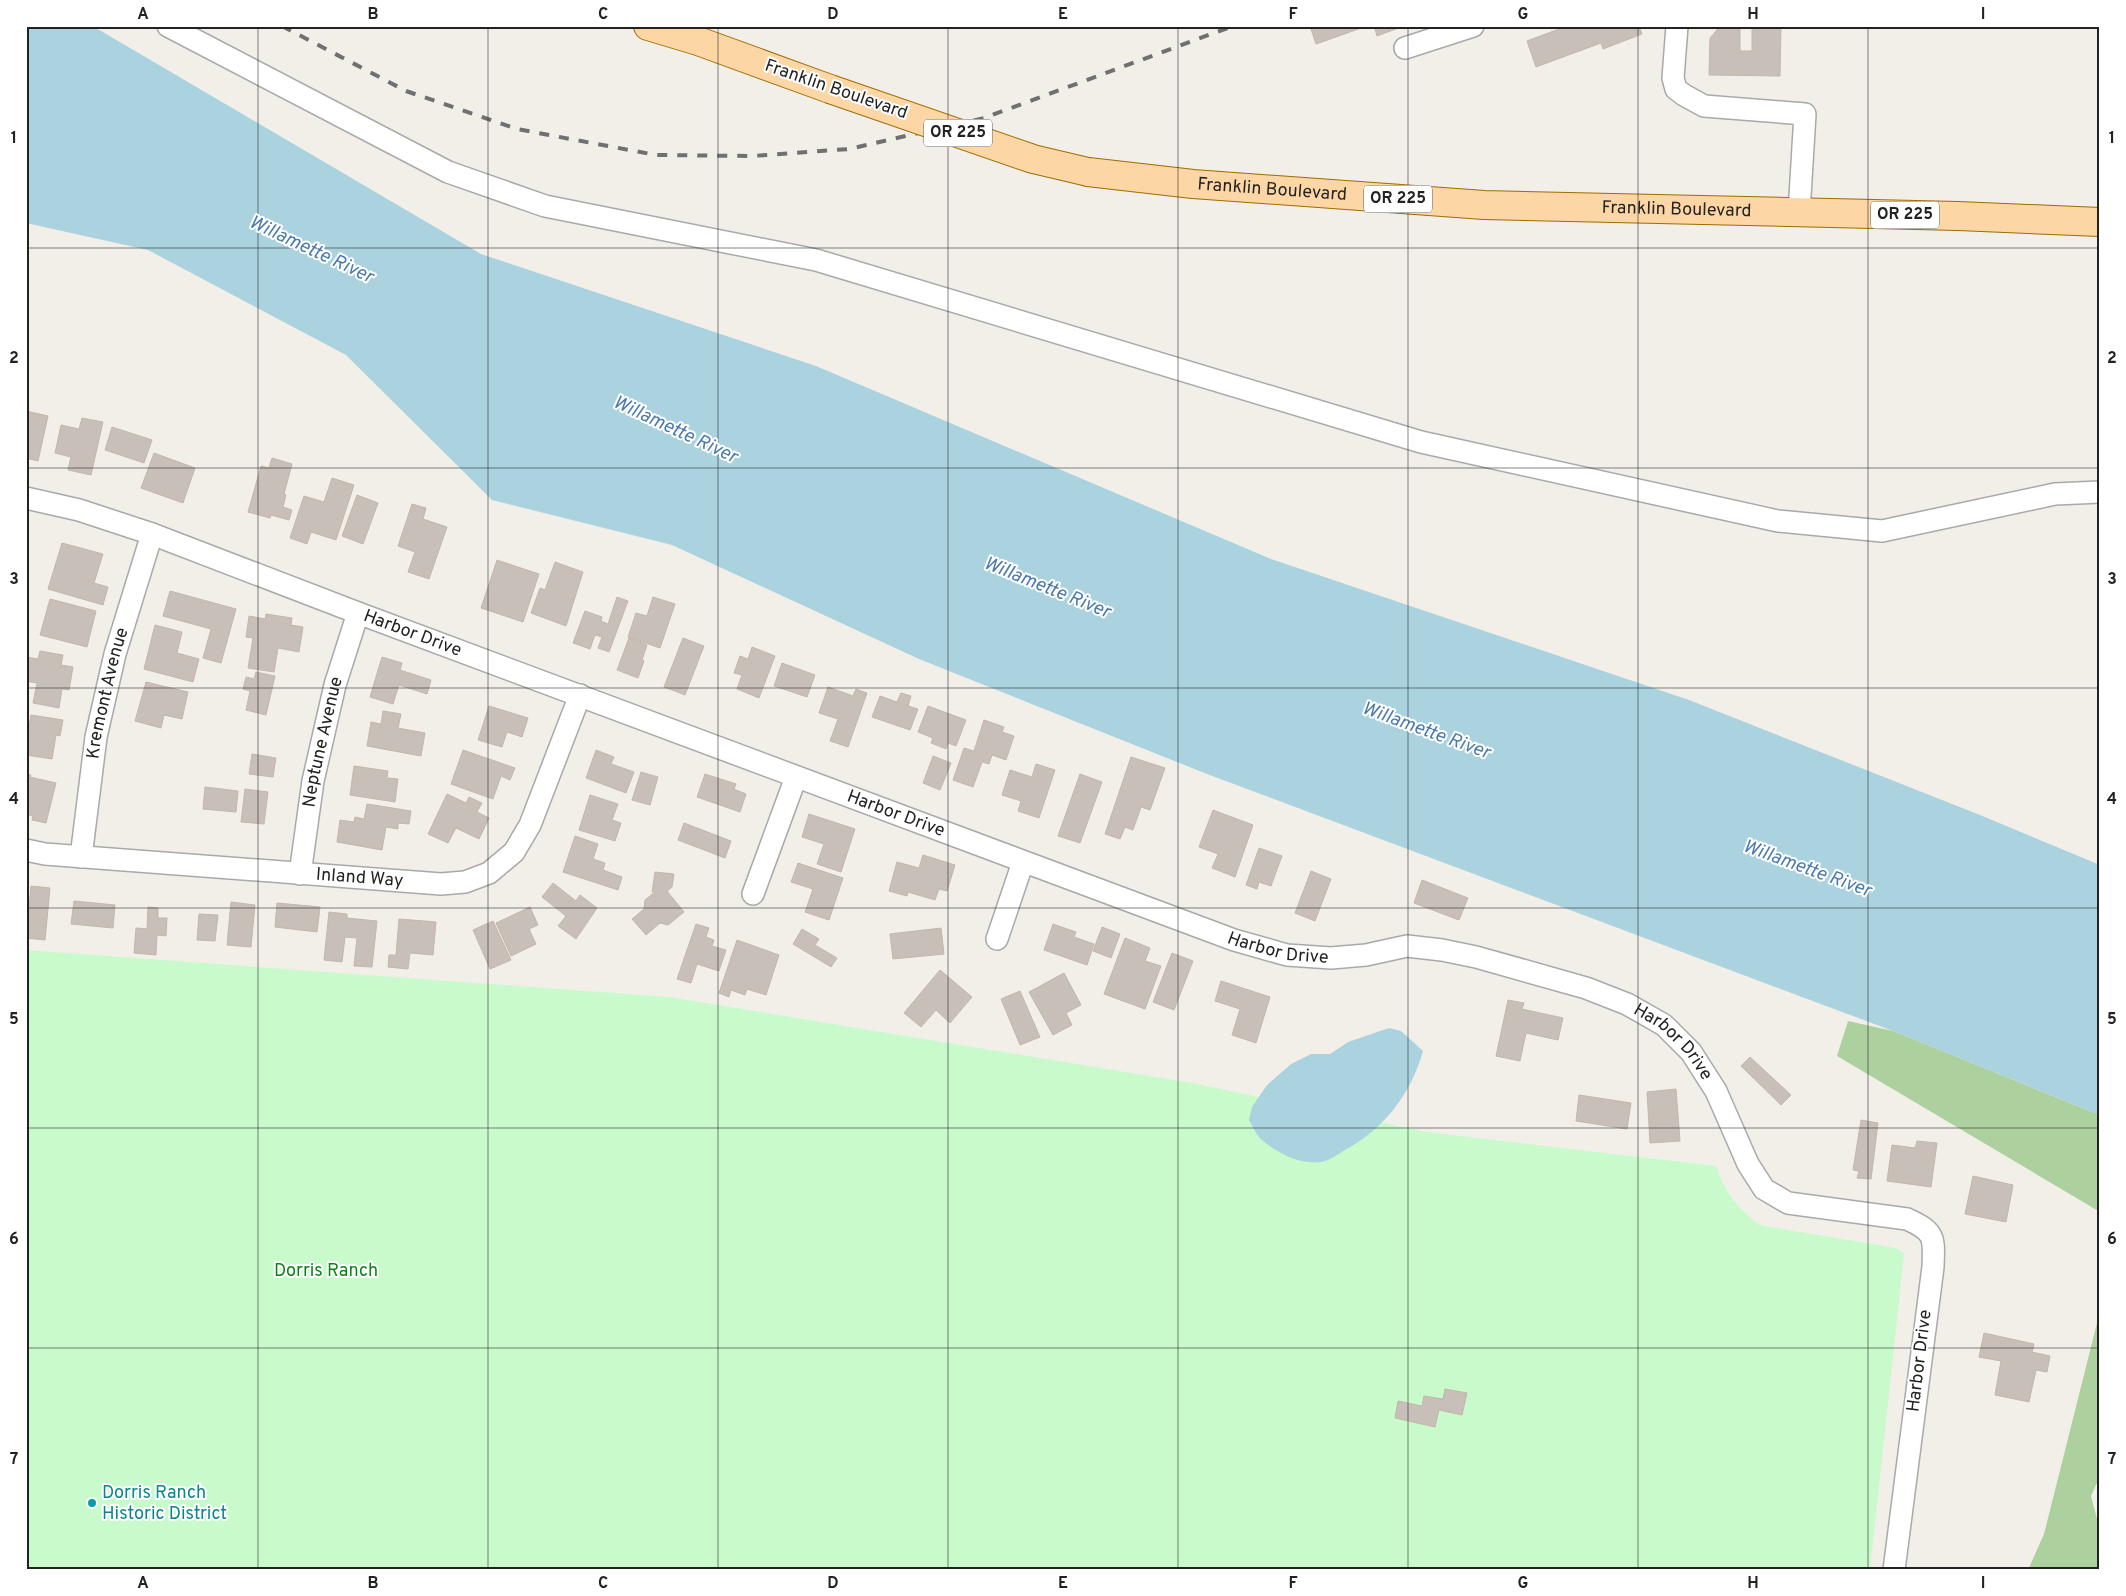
<svg xmlns="http://www.w3.org/2000/svg" width="2126" height="1596" font-family="Overpass,sans-serif">
  <rect width="100%" height="100%" fill="#f2efe9"/>
  <!-- forest -->
  <g fill="#add19e">
    <path d="M 1848,1021 L 1893,1031 L 2100,1115 L 2100,1212 L 1837,1056 Z"/>
    <path d="M 2100,1311 L 2100,1476 L 2091,1496 L 2100,1530 L 2100,1570 L 2028,1570 L 2044,1534 Z"/>
  </g>
  <!-- park -->
  <path fill="#c8facc" d="M 26,950 L 669,997 L 1192,1083 L 1427,1132 L 1716,1166 C 1724,1191 1738,1209 1759,1225 L 1896,1248 L 1904,1254 L 1870,1570 L 26,1570 Z"/>
  <!-- water -->
  <g fill="#aad3df">
    <path d="M 26,26 L 89,26 L 96,28 L 481,254 L 816,366 L 1271,559 L 1689,700 L 1980,815 L 2100,865 L 2100,1115 L 1893,1031 L 1207,774 L 919,659 L 672,545 L 492,500 L 346,355 L 148,250 L 26,223 Z"/>
    <path d="M 1389,1028 L 1401,1031 L 1423,1051 C 1411,1094 1384,1129 1345,1150 C 1338,1154 1329,1161 1321,1162 C 1300,1165 1277,1153 1262,1140 C 1256,1135 1253,1127 1249,1120 L 1252,1107 L 1267,1085 L 1291,1064 L 1311,1054 L 1330,1054 L 1348,1042 Z"/>
  </g>
  <!-- building -->
  <g fill="#c7bfb8" stroke="#c4b6ab">
    <path d="M 1310,26 L 1367,26 L 1316,44 Z"/>
    <path d="M 1374,26 L 1404,26 L 1377,36 Z"/>
    <path d="M 1567,26 L 1639,26 L 1642,34 L 1603,49 L 1601,43 L 1536,67 L 1527,41 Z"/>
    <path d="M 1717,26 L 1740,26 L 1740,51 L 1752,51 L 1752,26 L 1781,26 L 1780,76 L 1709,75 L 1710,38 L 1717,30 Z"/>
    <path d="M 26,411 L 48,416 L 38,461 L 26,458 Z"/>
    <path d="M 82,418 L 103,422 L 91,475 L 68,470 L 71,457 L 55,453 L 61,425 L 79,429 Z"/>
    <path d="M 112,427 L 152,440 L 144,463 L 105,450 Z"/>
    <path d="M 154,453 L 195,468 L 183,503 L 141,488 Z"/>
    <path d="M 272,458 L 292,464 L 284,494 L 286,495 L 283,507 L 292,510 L 289,520 L 271,515 L 270,518 L 248,512 L 261,466 L 269,468 Z"/>
    <path d="M 332,478 L 354,485 L 336,540 L 311,532 L 307,544 L 290,538 L 304,496 L 324,502 Z"/>
    <path d="M 357,495 L 378,503 L 363,544 L 342,536 Z"/>
    <path d="M 412,504 L 426,508 L 423,519 L 447,527 L 429,579 L 408,572 L 415,552 L 398,546 Z"/>
    <path d="M 62,543 L 103,554 L 94,583 L 108,587 L 103,605 L 48,589 Z"/>
    <path d="M 497,560 L 539,574 L 523,622 L 481,608 Z"/>
    <path d="M 555,562 L 583,572 L 566,626 L 531,613 L 540,588 L 545,590 Z"/>
    <path d="M 170,591 L 236,609 L 221,663 L 203,658 L 211,629 L 163,616 Z"/>
    <path d="M 617,597 L 628,601 L 609,652 L 598,648 L 602,637 L 595,635 L 590,649 L 573,643 L 585,611 L 602,617 L 601,621 L 608,624 Z"/>
    <path d="M 653,597 L 675,604 L 660,648 L 628,637 L 636,613 L 647,616 Z"/>
    <path d="M 50,599 L 96,611 L 87,647 L 40,635 Z"/>
    <path d="M 266,614 L 292,618 L 291,625 L 303,627 L 299,652 L 278,648 L 274,672 L 248,668 L 253,638 L 246,637 L 249,616 L 265,619 Z"/>
    <path d="M 155,625 L 182,632 L 177,653 L 199,659 L 193,682 L 144,669 Z"/>
    <path d="M 629,638 L 647,645 L 642,660 L 644,661 L 638,678 L 617,670 Z"/>
    <path d="M 683,638 L 704,646 L 685,695 L 664,687 Z"/>
    <path d="M 752,647 L 775,656 L 759,698 L 737,689 L 742,675 L 734,673 L 740,656 L 748,659 Z"/>
    <path d="M 40,651 L 63,655 L 61,665 L 73,667 L 69,690 L 62,689 L 59,708 L 33,703 L 37,683 L 26,681 L 26,657 L 38,659 Z"/>
    <path d="M 382,657 L 402,663 L 400,670 L 431,680 L 427,694 L 399,685 L 393,704 L 370,697 Z"/>
    <path d="M 782,663 L 815,675 L 807,697 L 774,686 Z"/>
    <path d="M 256,672 L 275,676 L 266,715 L 246,710 L 250,691 L 243,689 L 246,677 L 254,679 Z"/>
    <path d="M 146,682 L 188,692 L 182,719 L 164,715 L 161,728 L 135,721 Z"/>
    <path d="M 828,687 L 853,696 L 856,689 L 867,693 L 848,747 L 830,741 L 838,719 L 819,713 Z"/>
    <path d="M 901,693 L 911,696 L 908,706 L 918,709 L 910,730 L 872,717 L 880,696 L 897,702 Z"/>
    <path d="M 489,706 L 528,718 L 522,737 L 507,732 L 502,747 L 478,740 Z"/>
    <path d="M 928,706 L 966,720 L 956,746 L 948,743 L 946,749 L 931,743 L 933,738 L 918,732 Z"/>
    <path d="M 383,711 L 401,714 L 398,728 L 425,733 L 421,756 L 367,746 L 371,722 L 381,724 Z"/>
    <path d="M 31,715 L 63,720 L 60,736 L 56,735 L 52,759 L 26,755 L 26,732 L 28,732 Z"/>
    <path d="M 984,720 L 1004,727 L 1002,732 L 1014,736 L 1006,760 L 992,755 L 989,764 L 982,762 L 973,787 L 953,780 L 964,748 L 974,751 Z"/>
    <path d="M 463,750 L 515,768 L 510,780 L 501,776 L 493,799 L 451,784 Z"/>
    <path d="M 596,750 L 614,757 L 611,764 L 634,772 L 626,793 L 586,778 Z"/>
    <path d="M 252,754 L 276,758 L 273,777 L 249,774 Z"/>
    <path d="M 933,756 L 951,763 L 940,790 L 923,783 Z"/>
    <path d="M 1131,757 L 1165,768 L 1150,810 L 1141,807 L 1133,830 L 1125,827 L 1120,839 L 1105,834 Z"/>
    <path d="M 1036,764 L 1055,770 L 1039,818 L 1018,811 L 1021,801 L 1002,795 L 1010,770 L 1032,777 Z"/>
    <path d="M 354,766 L 388,771 L 387,778 L 398,779 L 395,802 L 350,795 Z"/>
    <path d="M 641,772 L 658,777 L 650,805 L 632,800 Z"/>
    <path d="M 26,774 L 31,775 L 30,777 L 56,783 L 46,823 L 32,820 L 33,816 L 26,814 Z"/>
    <path d="M 705,774 L 736,784 L 734,789 L 746,794 L 740,812 L 697,797 Z"/>
    <path d="M 1080,774 L 1102,782 L 1080,843 L 1058,836 Z"/>
    <path d="M 205,787 L 238,791 L 236,812 L 203,809 Z"/>
    <path d="M 245,789 L 268,792 L 264,824 L 241,822 Z"/>
    <path d="M 447,794 L 466,803 L 469,797 L 482,803 L 477,812 L 489,818 L 479,839 L 456,828 L 448,843 L 428,834 Z"/>
    <path d="M 590,795 L 618,804 L 612,820 L 621,823 L 615,841 L 579,830 Z"/>
    <path d="M 367,804 L 411,811 L 409,824 L 398,823 L 398,829 L 386,827 L 382,850 L 337,842 L 340,820 L 354,822 L 355,817 L 364,819 Z"/>
    <path d="M 1213,810 L 1253,825 L 1235,877 L 1212,868 L 1218,854 L 1199,847 Z"/>
    <path d="M 809,814 L 855,829 L 841,872 L 817,864 L 824,844 L 802,837 Z"/>
    <path d="M 684,823 L 731,841 L 725,858 L 678,840 Z"/>
    <path d="M 575,836 L 598,844 L 593,859 L 605,863 L 603,870 L 622,877 L 618,890 L 563,872 Z"/>
    <path d="M 1259,848 L 1282,856 L 1271,886 L 1259,882 L 1257,889 L 1246,885 Z"/>
    <path d="M 923,855 L 955,865 L 947,891 L 939,889 L 935,900 L 908,892 L 907,896 L 889,891 L 897,862 L 919,868 Z"/>
    <path d="M 798,863 L 843,878 L 829,920 L 805,912 L 813,889 L 791,882 Z"/>
    <path d="M 1311,871 L 1331,879 L 1315,921 L 1295,913 Z"/>
    <path d="M 655,872 L 674,874 L 672,887 L 667,891 L 684,912 L 668,925 L 660,923 L 646,935 L 632,919 L 644,909 L 645,900 L 655,892 L 652,892 Z"/>
    <path d="M 1422,880 L 1468,898 L 1459,920 L 1414,903 Z"/>
    <path d="M 553,883 L 576,901 L 580,895 L 597,908 L 576,939 L 558,926 L 566,916 L 542,897 Z"/>
    <path d="M 31,886 L 50,888 L 45,940 L 26,938 L 26,907 L 29,908 Z"/>
    <path d="M 74,901 L 115,905 L 113,928 L 71,924 Z"/>
    <path d="M 231,902 L 255,905 L 251,947 L 227,945 Z"/>
    <path d="M 277,903 L 320,907 L 317,932 L 275,927 Z"/>
    <path d="M 148,907 L 158,908 L 158,918 L 167,918 L 166,936 L 157,935 L 156,955 L 134,953 L 136,928 L 147,929 Z"/>
    <path d="M 530,907 L 538,925 L 529,929 L 536,944 L 511,956 L 496,923 Z"/>
    <path d="M 329,912 L 347,914 L 347,918 L 377,921 L 372,967 L 354,966 L 357,938 L 345,937 L 342,962 L 324,960 Z"/>
    <path d="M 199,914 L 218,915 L 215,941 L 197,940 Z"/>
    <path d="M 399,919 L 436,922 L 433,955 L 410,953 L 408,969 L 388,967 L 389,955 L 396,955 Z"/>
    <path d="M 493,921 L 511,960 L 490,969 L 473,930 Z"/>
    <path d="M 696,924 L 709,928 L 706,937 L 714,940 L 712,946 L 726,950 L 719,971 L 697,964 L 691,983 L 677,979 Z"/>
    <path d="M 1053,924 L 1076,932 L 1074,937 L 1094,944 L 1087,965 L 1044,950 Z"/>
    <path d="M 1102,927 L 1120,934 L 1111,958 L 1093,951 Z"/>
    <path d="M 941,928 L 944,954 L 893,959 L 890,934 Z"/>
    <path d="M 802,929 L 819,939 L 815,945 L 837,958 L 831,967 L 793,944 Z"/>
    <path d="M 1125,938 L 1150,948 L 1145,961 L 1161,966 L 1145,1009 L 1104,994 Z"/>
    <path d="M 737,940 L 779,955 L 766,995 L 747,989 L 745,995 L 731,990 L 729,997 L 719,993 Z"/>
    <path d="M 1172,953 L 1193,961 L 1174,1010 L 1153,1002 Z"/>
    <path d="M 940,970 L 972,997 L 950,1023 L 936,1010 L 921,1027 L 904,1013 Z"/>
    <path d="M 1064,973 L 1081,1005 L 1066,1013 L 1072,1025 L 1053,1035 L 1029,992 Z"/>
    <path d="M 1221,981 L 1270,997 L 1256,1043 L 1232,1035 L 1240,1009 L 1215,1001 Z"/>
    <path d="M 1020,991 L 1040,1037 L 1020,1045 L 1001,999 Z"/>
    <path d="M 1508,1000 L 1524,1003 L 1522,1009 L 1563,1018 L 1558,1040 L 1526,1033 L 1520,1061 L 1496,1056 Z"/>
    <path d="M 1750,1057 L 1791,1095 L 1781,1105 L 1741,1066 Z"/>
    <path d="M 1676,1089 L 1680,1141 L 1650,1143 L 1647,1092 Z"/>
    <path d="M 1579,1095 L 1631,1103 L 1627,1129 L 1576,1121 Z"/>
    <path d="M 1861,1120 L 1878,1123 L 1871,1179 L 1857,1178 L 1859,1171 L 1853,1170 Z"/>
    <path d="M 1917,1141 L 1937,1143 L 1931,1187 L 1887,1181 L 1892,1145 L 1915,1148 Z"/>
    <path d="M 1973,1176 L 2013,1185 L 2006,1222 L 1965,1214 Z"/>
    <path d="M 1984,1333 L 2034,1344 L 2032,1352 L 2050,1356 L 2047,1372 L 2036,1370 L 2029,1402 L 1995,1395 L 2001,1361 L 1979,1357 Z"/>
    <path d="M 1445,1389 L 1467,1393 L 1462,1415 L 1439,1410 L 1435,1427 L 1395,1418 L 1398,1401 L 1422,1406 L 1424,1396 L 1443,1399 Z"/>
  </g>
  <g fill="none" stroke-linecap="round" stroke-linejoin="round">
    <!-- minor casing -->
    <g stroke="#a9a9a9" stroke-width="24">
      <g id="minor">
        <path d="M 168,26 L 448,172 L 545,206 L 816,260 L 1421,442 L 1778,521 L 1882,531 L 2055,494 L 2100,492"/>
        <path d="M 1677,26 L 1673,78 L 1676,89 L 1684,95 L 1704,106 L 1805,114 L 1799,213"/>
        <path d="M 1405,48 L 1473,26"/>
        <path id="s1" d="M 26,498 L 79,510 L 152,534 L 358,613 L 1234,940 L 1287,955 L 1331,958 L 1366,955 L 1407,946 L 1442,950 L 1476,957 L 1586,988 L 1627,1004 L 1664,1025 L 1691,1052 L 1716,1091 L 1748,1164 L 1764,1189 L 1788,1203 L 1907,1219 C 1936,1232 1934,1238 1933,1267 L 1894,1570"/>
        <path id="s2" d="M 26,850 L 45,854 L 441,884 L 465,882 L 489,873 L 514,852 L 530,825 L 580,695"/>
        <path id="s3" d="M 81,857 L 96,737 L 115,654 L 152,534"/>
        <path id="s4" d="M 300,874 L 313,781 L 335,685 L 358,613"/>
        <path d="M 753,894 L 796,777"/>
        <path d="M 997,939 L 1023,862"/>
      </g>
    </g>
    <!-- major casing -->
    <g stroke="#a06b00" stroke-width="30">
      <g id="major">
        <path d="M 648,26 L 698,41 L 830,89"/>
        <path id="s5" d="M 1088,172 L 1193,184 L 1484,205 L 1958,216 L 2100,222"/>
      </g>
    </g>
    <!-- minor -->
    <use href="#minor" stroke="#fff" stroke-width="21"/>
    <!-- major -->
    <use href="#major" stroke="#fcd6a4" stroke-width="28"/>
    <!-- rail -->
    <path stroke="#707070" stroke-width="4" stroke-dasharray="10 10" stroke-linecap="butt" d="M 282,26 L 406,91 L 517,129 L 656,155 L 752,156 L 849,149 L 984,118 L 1233,26"/>
    <!-- major-bridge casing -->
    <g stroke="#a06b00" stroke-width="30" stroke-linecap="butt">
      <path id="major-bridge" d="M 830,89 L 1033,159 L 1088,172"/>
    </g>
    <!-- major-bridge -->
    <use href="#major-bridge" stroke="#fcd6a4" stroke-width="28"/>
  </g>
  <!-- grid -->
  <path fill="none" stroke="#222" stroke-width="1" stroke-opacity="0.55" d="M 258,26 L 258,1570M 488,26 L 488,1570M 718,26 L 718,1570M 948,26 L 948,1570M 1178,26 L 1178,1570M 1408,26 L 1408,1570M 1638,26 L 1638,1570M 1868,26 L 1868,1570M 26,248 L 2100,248M 26,468 L 2100,468M 26,688 L 2100,688M 26,908 L 2100,908M 26,1128 L 2100,1128M 26,1348 L 2100,1348"/>
  <!-- markers -->
  <circle fill="#0f9aa8" stroke="#fff" stroke-width="2" cx="92" cy="1503" r="5"/>
  <g text-anchor="middle" dominant-baseline="central" stroke-width="4" stroke-linejoin="round" paint-order="stroke">
    <!-- shield labels -->
    <g fill="#fff" stroke="#646464" stroke-width="1">
      <rect x="924" y="119.5" width="68" height="27" rx="4"/>
      <rect x="1364" y="185.5" width="68" height="27" rx="4"/>
      <rect x="1871" y="201.5" width="68" height="27" rx="4"/>
    </g>
    <g font-size="16" font-weight="bold" fill="#222">
      <text x="958" y="133">OR 225</text>
      <text x="1398" y="199">OR 225</text>
      <text x="1905" y="215">OR 225</text>
    </g>
    <!-- street labels -->
    <g font-size="18" fill="#222" stroke="#fff">
      <text transform="translate(836 90) rotate(19)">Franklin Boulevard</text>
      <text stroke="none"><textPath href="#s5" startOffset="185">Franklin Boulevard</textPath></text>
      <text stroke="none"><textPath href="#s5" startOffset="590">Franklin Boulevard</textPath></text>
      <text stroke="none"><textPath href="#s1" startOffset="410">Harbor Drive</textPath></text>
      <text stroke="none"><textPath href="#s3" startOffset="166">Kremont Avenue</textPath></text>
      <text stroke="none"><textPath href="#s4" startOffset="134">Neptune Avenue</textPath></text>
      <text stroke="none"><textPath href="#s1" startOffset="926">Harbor Drive</textPath></text>
      <text stroke="none"><textPath href="#s2" startOffset="335">Inland Way</textPath></text>
      <text stroke="none"><textPath href="#s1" startOffset="1332">Harbor Drive</textPath></text>
      <text stroke="none"><textPath href="#s1" startOffset="1752">Harbor Drive</textPath></text>
      <text transform="translate(1920 1361) rotate(-83)">Harbor Drive</text>
    </g>
    <!-- park labels -->
    <g font-size="18" fill="#0c8416" stroke="#fff">
      <text x="326" y="1271">Dorris Ranch</text>
    </g>
    <!-- culture labels -->
    <g font-size="18" fill="#0d838f" stroke="#fff" text-anchor="start">
      <text x="102" y="1493">Dorris Ranch<tspan x="102" dy="21">Historic District</tspan></text>
    </g>
    <!-- water labels -->
    <g font-size="19" font-style="italic" fill="#4a7aab" stroke="#fff">
      <text transform="translate(311 250) rotate(25)">Willamette River</text>
      <text transform="translate(675 430) rotate(25)">Willamette River</text>
      <text transform="translate(1047 588) rotate(22)">Willamette River</text>
      <text transform="translate(1426 731) rotate(20)">Willamette River</text>
      <text transform="translate(1807 869) rotate(20)">Willamette River</text>
    </g>
  </g>
  <!-- border -->
  <rect width="2126" height="1596" fill="none" stroke="#ffffff" stroke-width="55"/>
  <rect x="28" y="28" width="2070" height="1540" fill="none" stroke="#222" stroke-width="2"/>
  <g font-size="16" text-anchor="middle" font-weight="bold" fill="#222">
    <text x="143" y="19">A</text>
    <text x="373" y="19">B</text>
    <text x="603" y="19">C</text>
    <text x="833" y="19">D</text>
    <text x="1063" y="19">E</text>
    <text x="1293" y="19">F</text>
    <text x="1523" y="19">G</text>
    <text x="1753" y="19">H</text>
    <text x="1983" y="19">I</text>
    <text x="14" y="143">1</text>
    <text x="2112" y="143">1</text>
    <text x="14" y="363">2</text>
    <text x="2112" y="363">2</text>
    <text x="14" y="584">3</text>
    <text x="2112" y="584">3</text>
    <text x="14" y="804">4</text>
    <text x="2112" y="804">4</text>
    <text x="14" y="1024">5</text>
    <text x="2112" y="1024">5</text>
    <text x="14" y="1244">6</text>
    <text x="2112" y="1244">6</text>
    <text x="14" y="1464">7</text>
    <text x="2112" y="1464">7</text>
    <text x="143" y="1588">A</text>
    <text x="373" y="1588">B</text>
    <text x="603" y="1588">C</text>
    <text x="833" y="1588">D</text>
    <text x="1063" y="1588">E</text>
    <text x="1293" y="1588">F</text>
    <text x="1523" y="1588">G</text>
    <text x="1753" y="1588">H</text>
    <text x="1983" y="1588">I</text>
  </g>
</svg>
